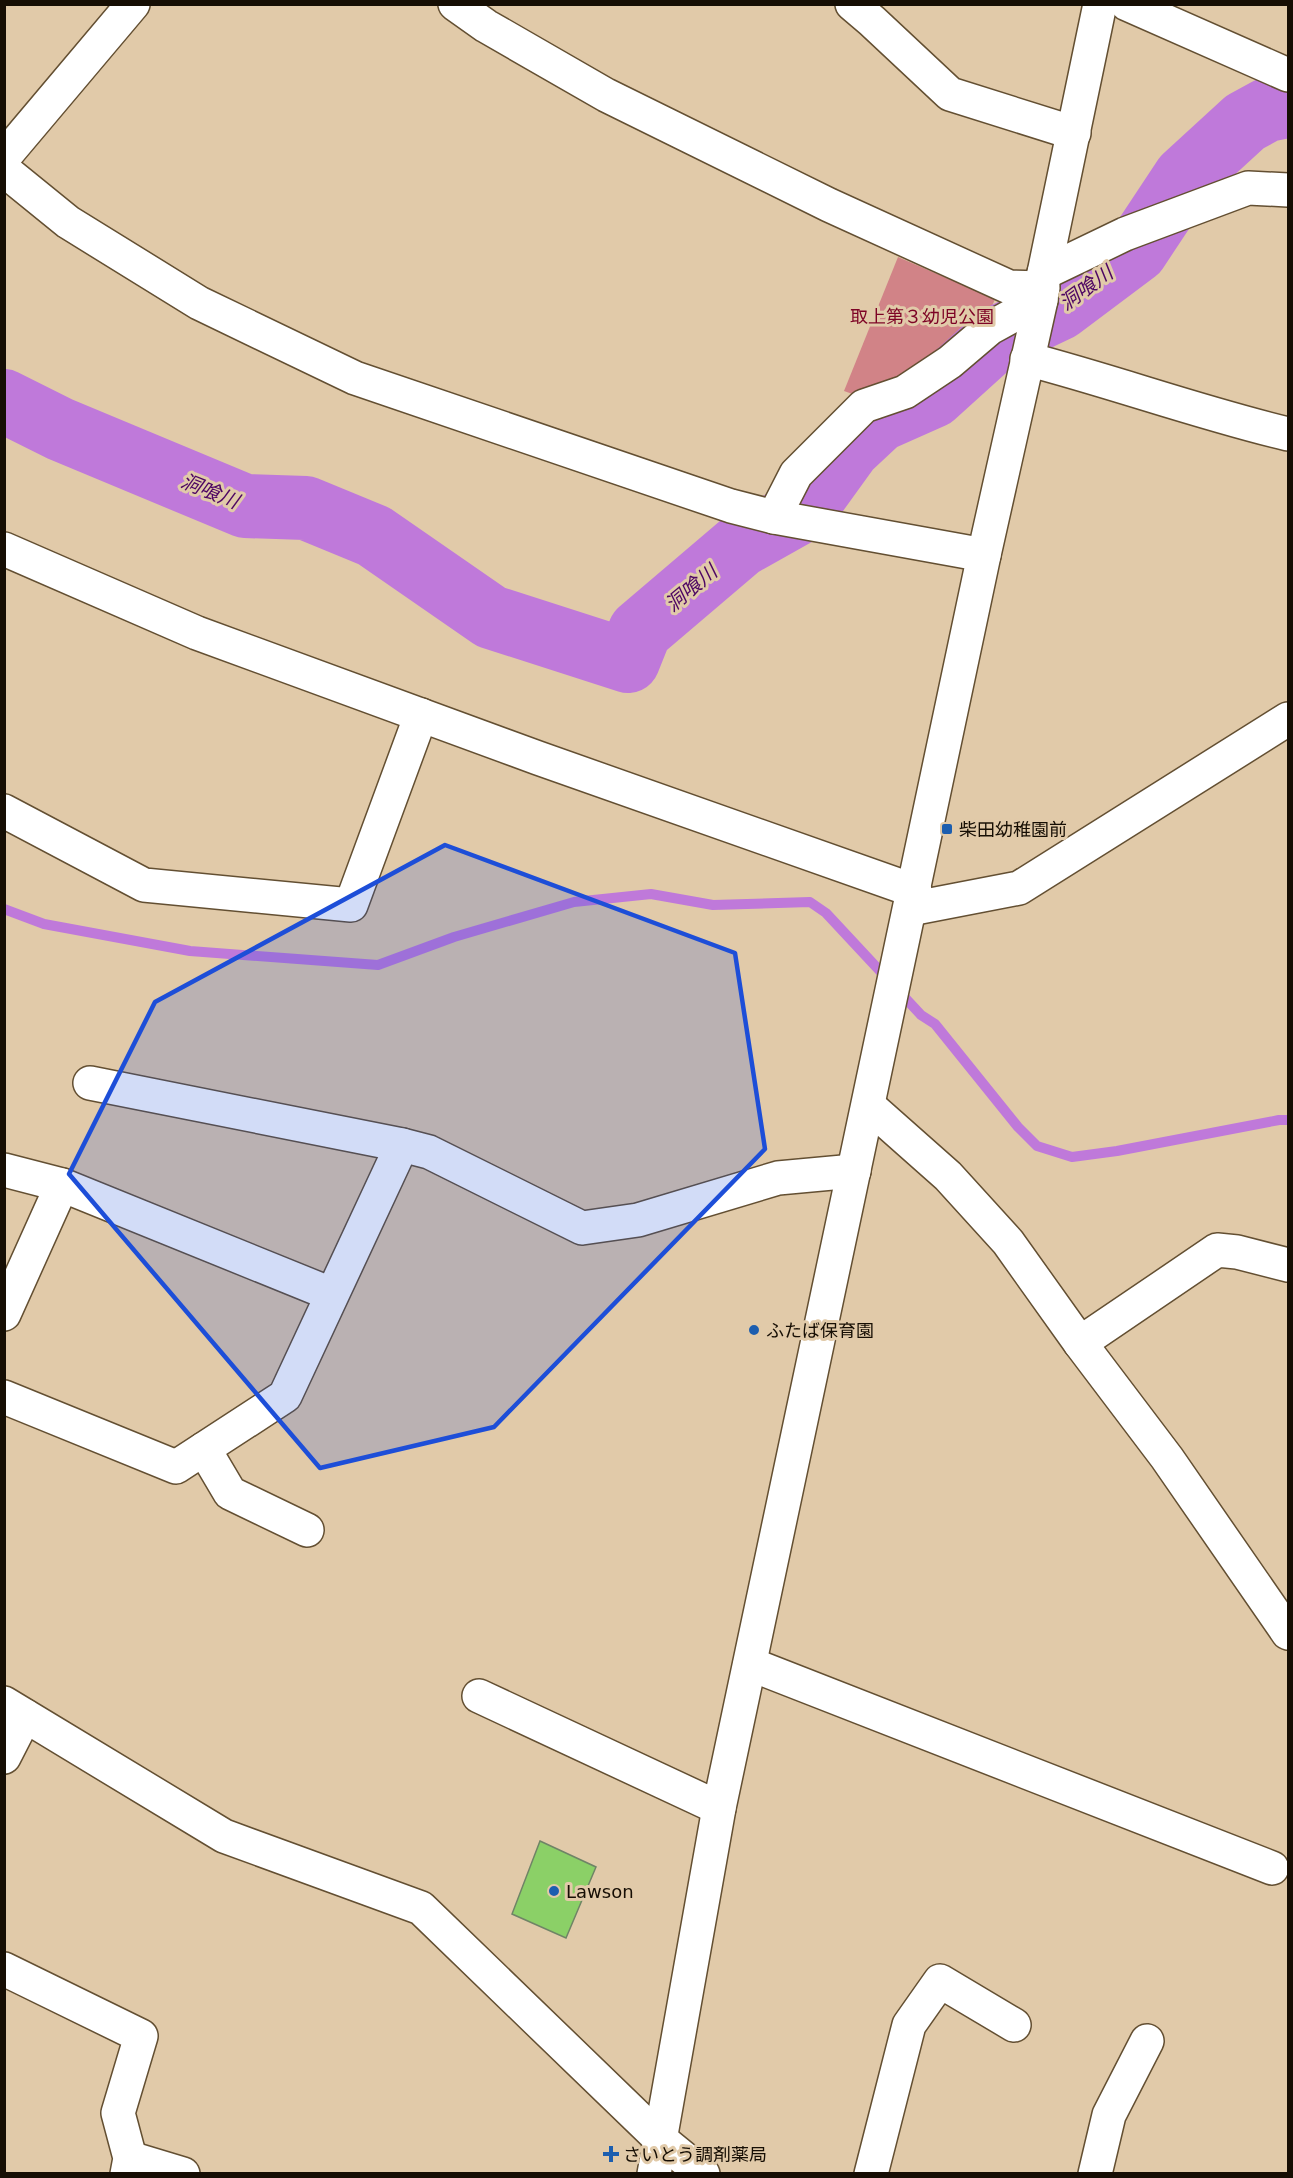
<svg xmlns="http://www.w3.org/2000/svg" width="1293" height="2178" font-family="'DejaVu Sans','Noto Sans JP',sans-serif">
  <rect width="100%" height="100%" fill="#e1caa9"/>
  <!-- green -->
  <path fill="#d18387" d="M 898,257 L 995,299 L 989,314 L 914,374 L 858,396 L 844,391 Z"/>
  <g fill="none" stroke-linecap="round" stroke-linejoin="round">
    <!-- stream -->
    <path stroke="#bf79da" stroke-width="10" d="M 4,909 L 44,924 L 190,951 L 378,965 L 454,937 L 574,902 L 651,894 L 713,905 L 810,902 L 826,913 L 921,1015 L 935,1024 L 1018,1127 L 1037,1146 L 1072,1157 L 1117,1151 L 1279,1120 L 1288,1120"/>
    <!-- river -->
    <path stroke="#bf79da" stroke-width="64" d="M 4,401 L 60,429 L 245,506 L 306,508 L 374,536 L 491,617 L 628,661 L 640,631 L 741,545 L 805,509 L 849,448 L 879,420 L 933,396 L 997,338 L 1060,308 L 1136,251 L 1185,177 L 1245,122 L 1267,110 L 1288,106"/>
  </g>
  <!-- building -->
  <path fill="#8bd067" stroke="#6f8466" stroke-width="1.5" d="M 540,1841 L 596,1867 L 566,1938 L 512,1914 Z"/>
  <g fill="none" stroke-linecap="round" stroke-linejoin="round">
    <!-- minor casing -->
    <g stroke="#634f32" stroke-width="36">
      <g id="minor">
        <path d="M 455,4 L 486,26 L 606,95 L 829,205 L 1009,287 L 1043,288"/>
        <path d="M 852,4 L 872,21 L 950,94 L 1074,133"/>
        <path d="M 1127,4 L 1288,75"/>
        <path d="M 4,157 L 133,4"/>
        <path d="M 4,170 L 68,222 L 199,303 L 355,378 L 731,506 L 774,517 L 984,555"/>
        <path d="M 1044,273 L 1125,234 L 1248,188 L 1288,190"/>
        <path d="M 1027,359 C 1115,382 1200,413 1288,434"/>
        <path d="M 774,517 L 796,474 L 864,406 L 905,392 L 950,362 L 990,328 L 1041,300"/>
        <path d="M 4,549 L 197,633 L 538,758 L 915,891"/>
        <path d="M 4,811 L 144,885 L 351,905 L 421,715"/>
        <path d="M 910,909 L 1019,888 L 1288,719"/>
        <path d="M 90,1083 L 402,1145"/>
        <path d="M 869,1106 L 948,1176 L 1008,1242 L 1080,1343 L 1167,1458 L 1288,1633"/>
        <path d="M 4,1170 L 62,1185 L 331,1294"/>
        <path d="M 4,1314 L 62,1185"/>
        <path d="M 1080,1343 L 1217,1250 L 1237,1252 L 1288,1265"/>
        <path d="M 4,1397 L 176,1467 L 285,1396 L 402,1145 L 429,1152 L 582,1228 L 638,1220 L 778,1178 L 854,1171"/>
        <path d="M 204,1449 L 230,1493 L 307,1530"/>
        <path d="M 750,1664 L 1272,1868"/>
        <path d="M 479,1696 L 719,1808"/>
        <path d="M 4,1703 L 224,1836 L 421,1908 L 659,2138 L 703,2174"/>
        <path d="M 4,1757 L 25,1716"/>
        <path d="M 4,1969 L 141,2036 L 118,2113 L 130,2158 L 127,2174"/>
        <path d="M 130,2158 L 183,2174"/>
        <path d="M 654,2174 L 719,1808 L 984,555 L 1041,300 L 1044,273 L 1100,4"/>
        <path d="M 871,2174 L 909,2025 L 940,1981 L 1014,2025"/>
        <path d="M 1095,2174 L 1109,2115 L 1147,2041"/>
      </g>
    </g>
    <!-- minor -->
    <use href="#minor" stroke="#fff" stroke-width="33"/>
  </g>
  <!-- marked area -->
  <path fill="#1d4ed8" fill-opacity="0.2" stroke="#1d4ed8" stroke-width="4.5" stroke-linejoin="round" d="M 445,845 L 735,953 L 765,1149 L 494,1427 L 320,1468 L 69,1174 L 155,1002 Z"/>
  <!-- markers -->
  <g fill="#1c5eaf" stroke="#e1caa9" stroke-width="2">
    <rect x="941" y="823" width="12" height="12" rx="3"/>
    <circle cx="754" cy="1330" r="6"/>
    <circle cx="554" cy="1891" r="6"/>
    <path d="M608 2145h6v6h6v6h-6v6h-6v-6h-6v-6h6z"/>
  </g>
  <g text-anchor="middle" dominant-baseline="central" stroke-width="6" stroke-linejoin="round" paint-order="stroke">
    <!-- park labels -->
    <g font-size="18" fill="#7d0325" stroke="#e1caa9">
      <text x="922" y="316">取上第３幼児公園</text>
    </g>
    <!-- poi labels -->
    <g font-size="18" fill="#160e04" stroke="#e1caa9" text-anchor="start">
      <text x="959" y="829">柴田幼稚園前</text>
      <text x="766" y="1330">ふたば保育園</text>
      <text x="566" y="1891">Lawson</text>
      <text x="623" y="2154">さいとう調剤薬局</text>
    </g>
    <!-- water labels -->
    <g font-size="20" font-style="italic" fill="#4d0563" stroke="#e1caa9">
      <text transform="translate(1086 288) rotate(-36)">洞喰川</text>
      <text transform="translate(210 491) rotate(22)">洞喰川</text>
      <text transform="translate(691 588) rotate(-40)">洞喰川</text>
    </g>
  </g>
  <!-- border -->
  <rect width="1293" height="2178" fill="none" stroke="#160e04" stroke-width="12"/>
</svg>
